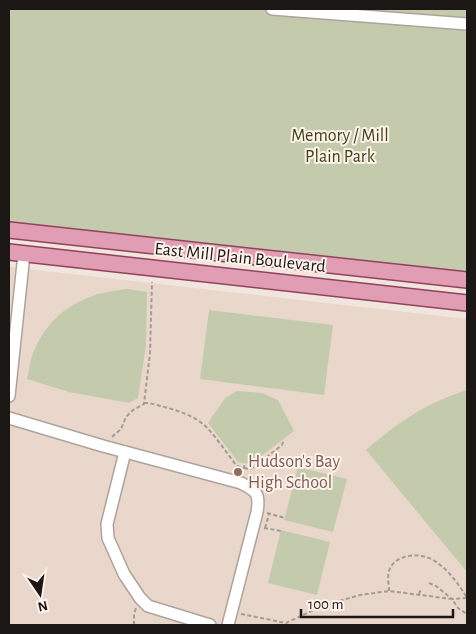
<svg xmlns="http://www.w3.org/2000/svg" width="476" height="634" font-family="'Alegreya Sans',sans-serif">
  <rect width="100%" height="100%" fill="#f1e5de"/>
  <!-- built -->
  <path fill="#e9d7cb" d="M 9,267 L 467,319 L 467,625 L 9,625 Z"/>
  <!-- green -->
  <g fill="#c4cbac">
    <path d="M 9,9 L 467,9 L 467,280 L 9,230 Z"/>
    <path d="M 128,289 L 147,292 L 146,345 L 138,398 L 129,403 L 69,392 L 27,379 C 29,371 30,361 33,353 C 50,311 85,292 128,289 Z"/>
    <path d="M 209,310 L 333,325 L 324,395 L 200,379 Z"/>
    <path d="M 467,390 L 467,572 L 366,450 C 398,422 426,403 467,390 Z"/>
    <path d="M 237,391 L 262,393 L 278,400 L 294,431 L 251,464 L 238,462 L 208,423 L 225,398 Z"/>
    <path d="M 298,467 L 347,479 L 333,532 L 284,520 Z"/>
    <path d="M 281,530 L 330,542 L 317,595 L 268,583 Z"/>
  </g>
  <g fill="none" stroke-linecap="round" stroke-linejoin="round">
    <!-- minor casing -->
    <g stroke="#aea39c" stroke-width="14">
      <g id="minor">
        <path d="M 272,9 L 467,24"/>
        <path d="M 9,396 L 24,254"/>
        <path d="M 9,418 L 103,446 L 241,483 C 257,491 260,494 257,512 L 228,625"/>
        <path d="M 125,452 L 107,524 L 108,538 L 124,574 L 140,598 L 148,606 L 210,625"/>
      </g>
    </g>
    <!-- major casing -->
    <g stroke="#8f445c" stroke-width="18">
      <g id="major">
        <path d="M 9,230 L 467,280"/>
        <path d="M 9,252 L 467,303"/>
      </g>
    </g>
    <!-- path -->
    <g stroke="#a49b96" stroke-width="2" stroke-dasharray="4 2.5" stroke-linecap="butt">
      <path d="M 144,403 L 149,403 C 168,408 188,412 203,424 C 213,432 228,455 237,466 L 244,468 L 245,463"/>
      <path d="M 112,437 L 121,429 L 126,417 L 133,410 L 144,404 L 150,353 L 152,282"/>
      <path d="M 244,468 L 250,469 L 254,467 L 282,445 L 283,442 L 282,440"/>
      <path d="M 267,513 L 285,518"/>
      <path d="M 264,528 L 281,531"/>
      <path d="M 265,528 L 269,514"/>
      <path d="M 429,583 L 436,586 L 452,599 L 467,598"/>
      <path d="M 389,591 C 389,585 387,577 389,571 C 394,554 420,552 433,560 C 448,569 458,583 467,598"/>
      <path d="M 419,594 L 421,589"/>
      <path d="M 241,614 L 286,623 L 322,606 L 360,595 L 389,591 L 452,599 L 458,608 L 467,614"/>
      <path d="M 134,625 L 134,614 L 136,608"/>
    </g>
    <!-- minor -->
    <use href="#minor" stroke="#fff" stroke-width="11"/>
    <!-- major -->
    <use href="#major" stroke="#e19db4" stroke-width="15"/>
  </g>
  <!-- markers -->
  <circle fill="#8d6e63" stroke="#fef2eb" stroke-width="2" cx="238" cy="472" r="5"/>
  <g text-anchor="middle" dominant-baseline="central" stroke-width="4" stroke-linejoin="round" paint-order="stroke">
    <!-- park labels -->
    <g font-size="18" fill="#3d4413" stroke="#fef2eb">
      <text x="340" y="136">Memory / Mill<tspan x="340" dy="21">Plain Park</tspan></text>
    </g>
    <!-- street labels -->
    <g font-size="18" fill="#1b1715" stroke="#fef2eb">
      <text transform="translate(240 258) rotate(6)">East Mill Plain Boulevard</text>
    </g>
    <!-- education labels -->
    <g font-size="18" fill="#785e54" stroke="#fef2eb" text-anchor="start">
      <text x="248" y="462">Hudson's Bay<tspan x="248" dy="21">High School</tspan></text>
    </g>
  </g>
  <!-- border -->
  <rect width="476" height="634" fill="none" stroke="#1b1715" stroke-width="20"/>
  <!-- north arrow -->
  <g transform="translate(40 594) rotate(167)" stroke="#fef2eb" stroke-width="4" paint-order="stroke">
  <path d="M0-4L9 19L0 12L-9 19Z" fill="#1b1715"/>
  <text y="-8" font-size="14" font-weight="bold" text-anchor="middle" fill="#1b1715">N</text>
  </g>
  <!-- scale -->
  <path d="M301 609v8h152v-8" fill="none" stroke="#1b1715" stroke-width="2.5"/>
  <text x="308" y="609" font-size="15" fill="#1b1715" stroke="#fef2eb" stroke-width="4" paint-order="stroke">100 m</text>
</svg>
